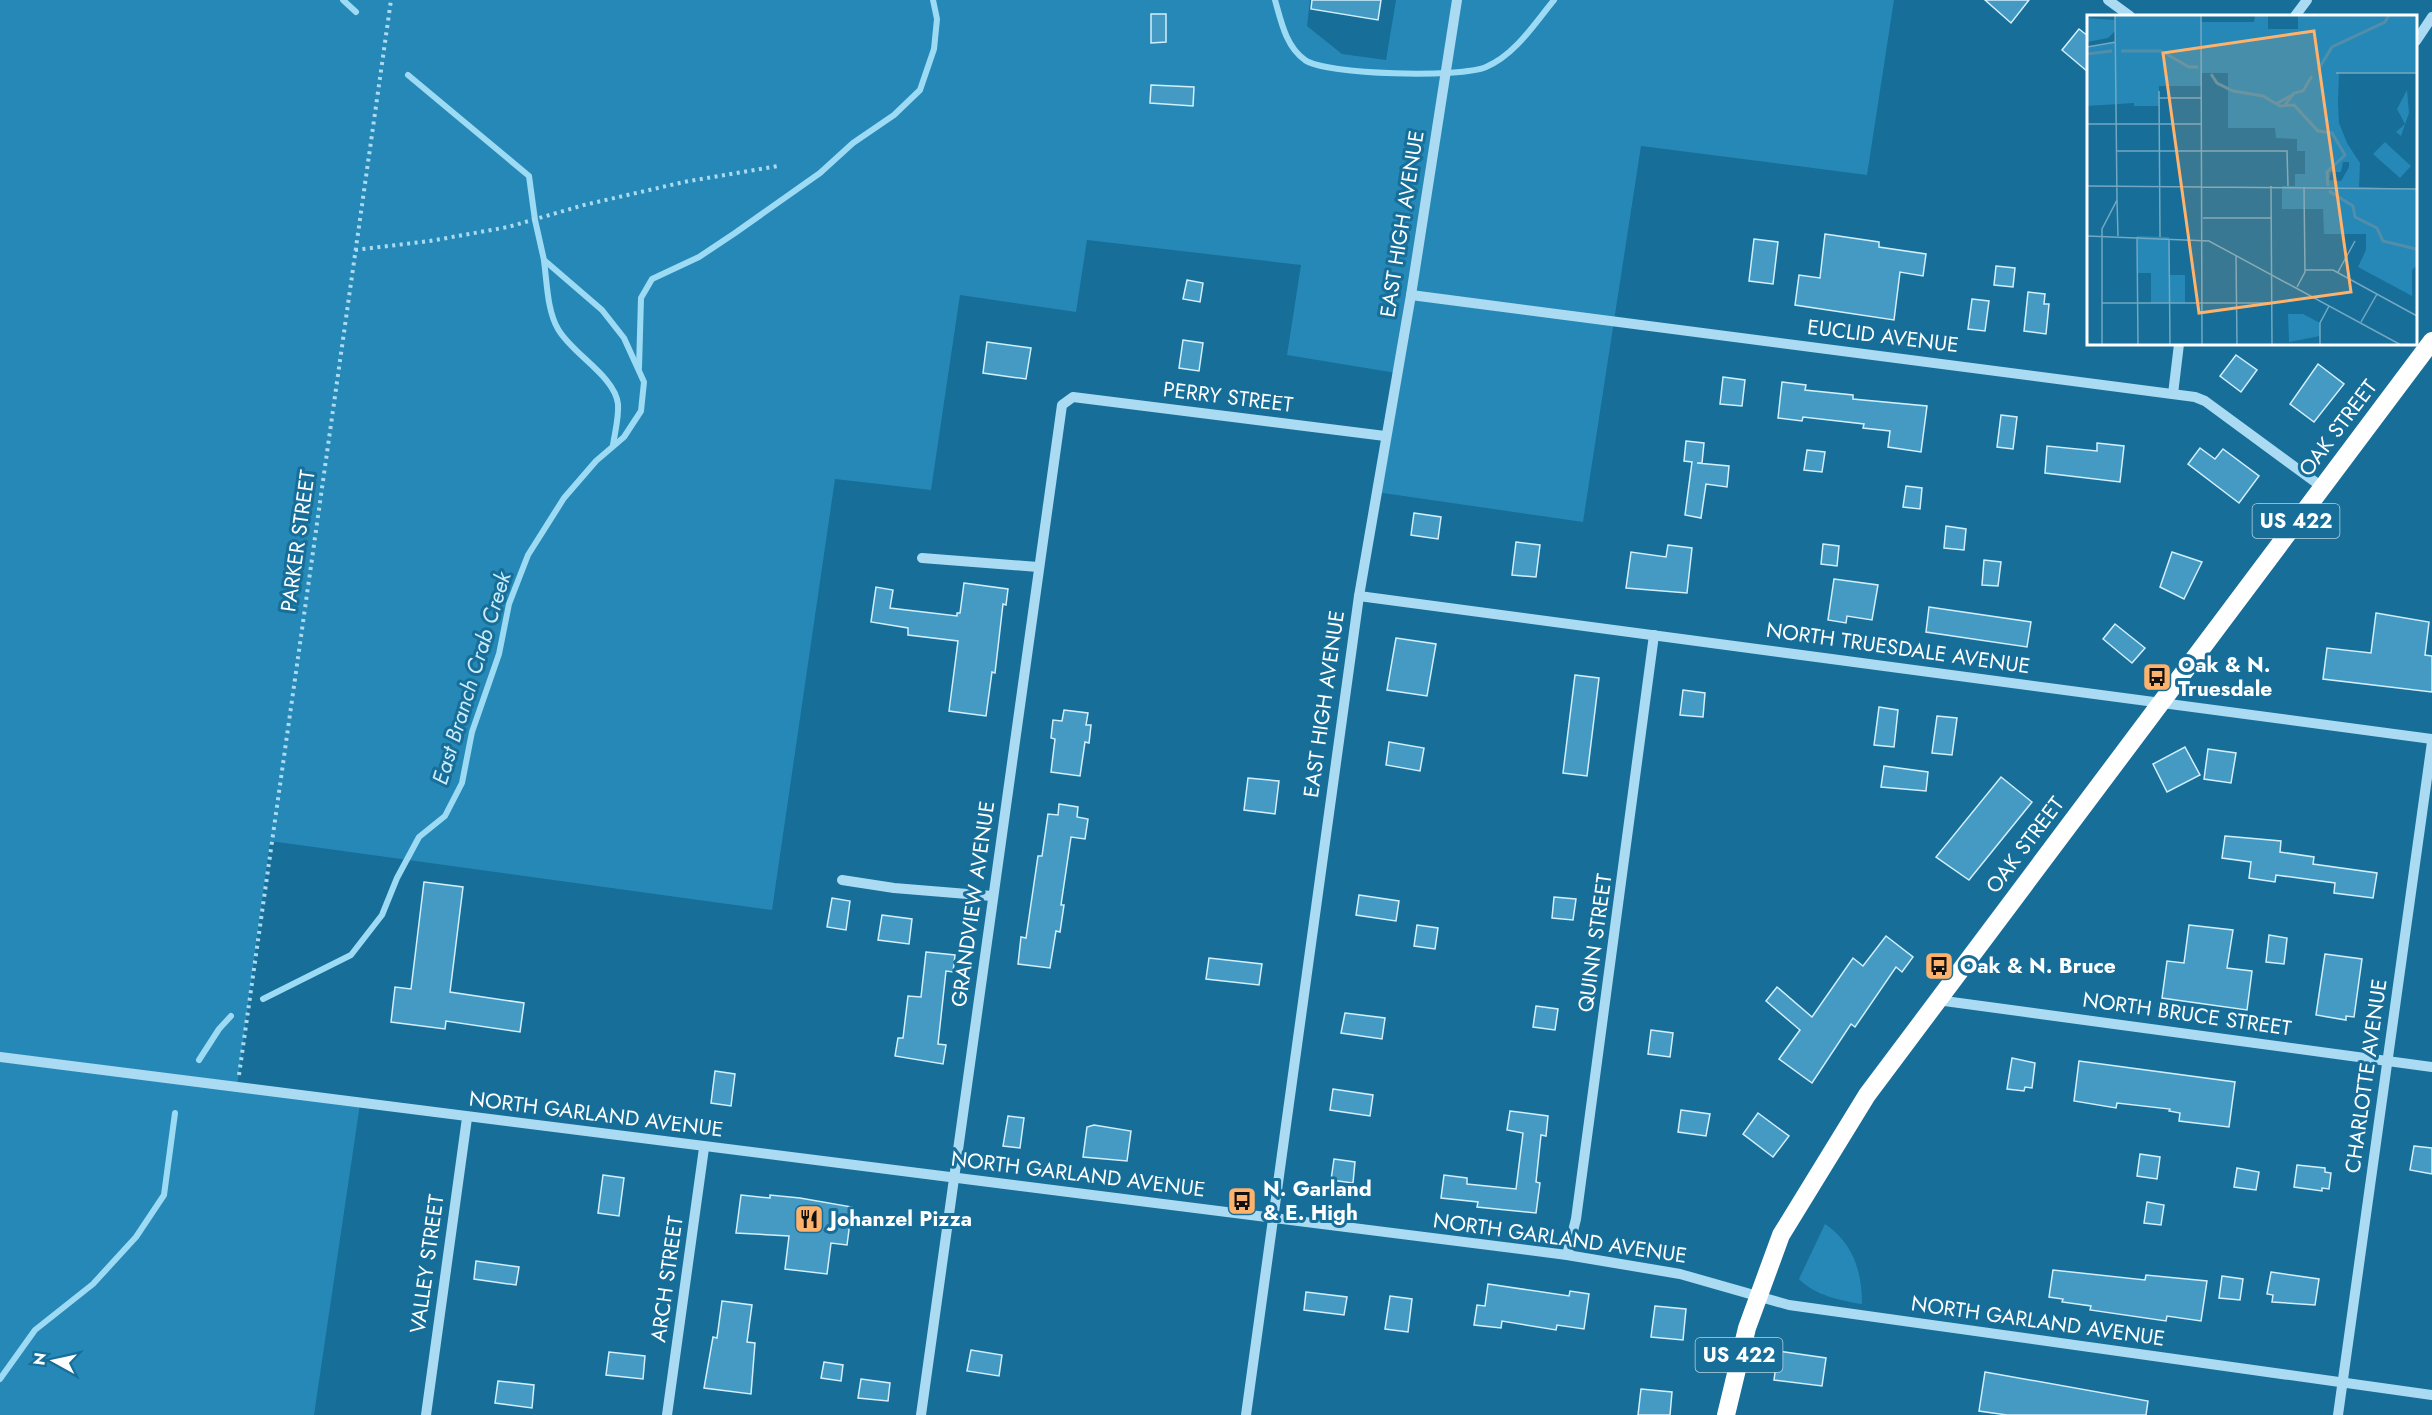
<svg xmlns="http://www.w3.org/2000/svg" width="2432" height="1415" font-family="Jost,sans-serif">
  <rect width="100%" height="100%" fill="#166e99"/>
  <!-- green -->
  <g fill="#2688b6">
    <path d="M 0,0 L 1310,0 L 1307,26 L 1342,54 L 1386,60 L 1396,0 L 1894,0 L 1867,175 L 1641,146 L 1583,522 L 1376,492 L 1396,373 L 1287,355 L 1301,265 L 1087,240 L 1076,312 L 960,295 L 931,490 L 835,479 L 772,910 L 270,841 L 237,1087 L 360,1104 L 314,1415 L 0,1415 Z"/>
    <path d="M 1825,1224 C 1853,1243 1862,1271 1862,1304 C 1841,1301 1814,1295 1799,1279 Z"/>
  </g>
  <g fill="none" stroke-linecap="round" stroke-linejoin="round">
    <!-- stream -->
    <g stroke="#9ddaf4" stroke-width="6">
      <path d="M 343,0 L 356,12"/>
      <path d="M 1275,0 C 1281,21 1286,47 1305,60 C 1325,75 1462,78 1486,67 C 1515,55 1535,23 1554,0"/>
      <path d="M 544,261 C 547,282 547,310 558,329 C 572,354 615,376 618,404 C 619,417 615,432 613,445"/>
      <path d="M 639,368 L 641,298 L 652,279 L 699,257 L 735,233 L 820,173 L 853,143 L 894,115 L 920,90 L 934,49 L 937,19 L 933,0"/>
      <path d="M 263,999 L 351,955 L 382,915 L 397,878 L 419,837 L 445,816 L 462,783 L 472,732 L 499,654 L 509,604 L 528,555 L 564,498 L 596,461 L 624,437 L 641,411 L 644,382 L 624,338 L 602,310 L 544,260 L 535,220 L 529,176 L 408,75"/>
      <path d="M 199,1060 L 219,1029 L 231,1016"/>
      <path d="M 0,1379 L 35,1330 L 93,1284 L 136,1237 L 164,1195 L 175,1113"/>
    </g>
  </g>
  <!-- building -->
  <g fill="#449ac2" stroke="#d2effc" stroke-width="1.5">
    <path d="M 1312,0 L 1381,0 L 1378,20 L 1311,9 Z"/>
    <path d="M 1985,0 L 2029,0 L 2011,23 Z"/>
    <path d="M 1151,14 L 1166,14 L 1166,42 L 1151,43 Z"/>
    <path d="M 2079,29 L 2088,36 L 2088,72 L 2062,50 Z"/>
    <path d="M 1151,85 L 1194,87 L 1193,106 L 1150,103 Z"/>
    <path d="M 1825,234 L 1879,242 L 1879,247 L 1926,254 L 1923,276 L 1900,272 L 1894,320 L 1795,305 L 1799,275 L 1820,278 Z"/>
    <path d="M 1754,239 L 1778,242 L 1773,284 L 1749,281 Z"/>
    <path d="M 1996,266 L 2015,268 L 2013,287 L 1994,285 Z"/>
    <path d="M 1187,280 L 1203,283 L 1200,302 L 1183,299 Z"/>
    <path d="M 2028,292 L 2045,294 L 2044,304 L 2049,304 L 2046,334 L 2024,331 Z"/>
    <path d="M 1972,299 L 1989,301 L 1985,331 L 1968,329 Z"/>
    <path d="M 1183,340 L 1203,343 L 1199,371 L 1179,368 Z"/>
    <path d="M 987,342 L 1031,348 L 1026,379 L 983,373 Z"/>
    <path d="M 2236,355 L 2257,370 L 2241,392 L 2220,376 Z"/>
    <path d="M 2318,364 L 2344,384 L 2314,422 L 2290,404 Z"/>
    <path d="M 1723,377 L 1745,380 L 1742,406 L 1720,404 Z"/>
    <path d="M 1782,382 L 1806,385 L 1805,390 L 1853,395 L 1853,399 L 1927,406 L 1921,452 L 1888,447 L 1890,431 L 1863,428 L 1864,424 L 1803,417 L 1802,421 L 1778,418 Z"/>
    <path d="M 2001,415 L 2017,417 L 2013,449 L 1997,447 Z"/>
    <path d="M 1686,441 L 1704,443 L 1702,463 L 1697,463 L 1729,466 L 1727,487 L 1706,484 L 1701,518 L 1685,515 L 1692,462 L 1684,461 Z"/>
    <path d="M 2097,443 L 2124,446 L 2120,482 L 2045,473 L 2047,446 L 2097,451 Z"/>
    <path d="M 2200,448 L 2215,459 L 2223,449 L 2259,476 L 2239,503 L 2188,464 Z"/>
    <path d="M 1807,450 L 1825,452 L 1822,472 L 1804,470 Z"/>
    <path d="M 1906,486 L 1922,488 L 1920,509 L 1903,507 Z"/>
    <path d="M 1414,513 L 1441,517 L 1438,539 L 1411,535 Z"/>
    <path d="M 1946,526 L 1966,529 L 1964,550 L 1944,548 Z"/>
    <path d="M 1516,542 L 1540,545 L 1536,577 L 1512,575 Z"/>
    <path d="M 1823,544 L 1839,546 L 1837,566 L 1821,564 Z"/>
    <path d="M 1668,545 L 1692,548 L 1687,593 L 1626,588 L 1631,552 L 1666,557 Z"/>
    <path d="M 2172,552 L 2202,562 L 2184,599 L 2160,587 Z"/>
    <path d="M 1984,560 L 2001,562 L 1998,586 L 1982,585 Z"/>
    <path d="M 1834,579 L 1878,585 L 1872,620 L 1847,616 L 1846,623 L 1828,620 Z"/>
    <path d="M 964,583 L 1008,589 L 1006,605 L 1003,604 L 995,673 L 992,672 L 986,716 L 949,711 L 958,641 L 908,635 L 908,628 L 871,622 L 876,587 L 893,590 L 890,608 L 957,616 L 957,613 L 960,613 Z"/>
    <path d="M 1929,607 L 2031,622 L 2027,647 L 1926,632 Z"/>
    <path d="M 2376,613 L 2429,622 L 2425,655 L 2432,656 L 2432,692 L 2323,679 L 2327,648 L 2371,653 Z"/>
    <path d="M 2115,624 L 2145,648 L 2132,663 L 2103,639 Z"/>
    <path d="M 1396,638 L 1436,644 L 1427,696 L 1387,690 Z"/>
    <path d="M 1575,675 L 1599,678 L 1587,776 L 1563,773 Z"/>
    <path d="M 1683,690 L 1705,693 L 1703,717 L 1680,715 Z"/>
    <path d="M 1879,707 L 1898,710 L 1894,747 L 1874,745 Z"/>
    <path d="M 1064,710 L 1088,713 L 1086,725 L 1091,725 L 1089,743 L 1085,742 L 1080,776 L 1051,772 L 1055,739 L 1051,738 L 1053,720 L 1062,721 Z"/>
    <path d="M 1937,716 L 1957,718 L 1952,755 L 1932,753 Z"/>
    <path d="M 1389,742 L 1424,748 L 1420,771 L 1386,765 Z"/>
    <path d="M 2185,747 L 2200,775 L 2167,792 L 2153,764 Z"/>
    <path d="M 2208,749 L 2236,753 L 2231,783 L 2204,779 Z"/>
    <path d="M 1884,766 L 1928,772 L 1926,791 L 1881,787 Z"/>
    <path d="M 2001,777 L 2032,802 L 1969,880 L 1936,857 Z"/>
    <path d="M 1248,778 L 1279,781 L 1275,814 L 1244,810 Z"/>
    <path d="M 1059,804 L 1078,807 L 1077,817 L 1088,819 L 1085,839 L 1071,837 L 1061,905 L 1064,905 L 1060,932 L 1056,931 L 1050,968 L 1018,964 L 1021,937 L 1026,938 L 1038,856 L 1042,856 L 1048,814 L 1058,815 Z"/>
    <path d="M 2225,836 L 2281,841 L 2280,852 L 2314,857 L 2313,864 L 2377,873 L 2373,898 L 2334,893 L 2335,883 L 2276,875 L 2275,882 L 2249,878 L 2251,862 L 2222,858 Z"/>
    <path d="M 424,882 L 463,887 L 450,992 L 524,1003 L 520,1032 L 446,1021 L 445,1029 L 391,1022 L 395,987 L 411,989 Z"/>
    <path d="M 1359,895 L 1399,901 L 1396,921 L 1356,915 Z"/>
    <path d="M 1554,897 L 1576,899 L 1573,920 L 1552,918 Z"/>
    <path d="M 832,898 L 850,901 L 846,930 L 827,927 Z"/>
    <path d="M 882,915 L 912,919 L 909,944 L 878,940 Z"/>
    <path d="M 1417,925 L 1438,928 L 1435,949 L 1414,946 Z"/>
    <path d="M 2189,925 L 2233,930 L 2227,968 L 2252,971 L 2247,1010 L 2162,998 L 2167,961 L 2184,963 Z"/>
    <path d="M 2269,935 L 2287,938 L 2284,964 L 2266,962 Z"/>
    <path d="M 1886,936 L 1913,957 L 1902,972 L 1896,967 L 1855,1027 L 1851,1024 L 1812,1083 L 1779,1059 L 1800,1030 L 1766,1001 L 1777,987 L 1812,1017 L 1853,958 L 1863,966 Z"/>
    <path d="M 926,952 L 955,955 L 953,972 L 946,971 L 938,1044 L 946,1045 L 943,1064 L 895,1056 L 898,1038 L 903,1038 L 908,996 L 921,997 Z"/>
    <path d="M 2325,954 L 2362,959 L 2354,1017 L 2346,1016 L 2346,1020 L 2316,1015 Z"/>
    <path d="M 1209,958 L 1262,964 L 1259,985 L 1206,979 Z"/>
    <path d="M 1536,1006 L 1558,1009 L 1555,1030 L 1533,1027 Z"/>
    <path d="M 1345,1013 L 1385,1018 L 1382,1039 L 1341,1033 Z"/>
    <path d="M 1651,1030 L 1673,1033 L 1670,1057 L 1648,1054 Z"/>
    <path d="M 2012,1058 L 2035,1063 L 2032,1088 L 2025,1087 L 2024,1091 L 2007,1089 Z"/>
    <path d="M 2079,1061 L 2235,1082 L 2229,1127 L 2179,1121 L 2180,1113 L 2169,1111 L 2170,1109 L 2117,1103 L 2116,1108 L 2074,1101 Z"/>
    <path d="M 715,1071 L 735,1074 L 731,1106 L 711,1103 Z"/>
    <path d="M 1333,1089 L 1373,1095 L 1370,1116 L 1330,1110 Z"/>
    <path d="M 1681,1110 L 1710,1114 L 1706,1136 L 1678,1132 Z"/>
    <path d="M 1510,1111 L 1548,1116 L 1546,1136 L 1541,1135 L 1536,1182 L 1540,1183 L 1536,1213 L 1477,1207 L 1478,1202 L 1441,1198 L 1444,1175 L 1467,1178 L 1467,1184 L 1516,1189 L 1523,1133 L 1507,1130 Z"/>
    <path d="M 1758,1113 L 1789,1136 L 1773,1157 L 1743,1134 Z"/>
    <path d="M 1008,1116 L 1024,1118 L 1020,1148 L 1003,1146 Z"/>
    <path d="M 1094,1125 L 1131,1131 L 1127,1161 L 1083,1157 L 1087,1127 Z"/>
    <path d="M 2414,1146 L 2432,1148 L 2432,1174 L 2410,1170 Z"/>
    <path d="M 2140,1154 L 2160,1157 L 2157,1179 L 2137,1176 Z"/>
    <path d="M 1334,1159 L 1355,1162 L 1353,1183 L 1331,1180 Z"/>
    <path d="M 2297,1165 L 2325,1168 L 2325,1172 L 2331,1173 L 2329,1189 L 2322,1188 L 2322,1191 L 2294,1187 Z"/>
    <path d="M 2237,1168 L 2259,1172 L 2256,1190 L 2234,1187 Z"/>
    <path d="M 603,1175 L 624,1178 L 619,1216 L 598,1213 Z"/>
    <path d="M 741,1195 L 770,1198 L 770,1195 L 800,1198 L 852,1207 L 847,1245 L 831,1243 L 827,1274 L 785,1269 L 789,1236 L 736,1233 Z"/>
    <path d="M 2147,1202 L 2164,1205 L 2161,1225 L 2144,1223 Z"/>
    <path d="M 476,1261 L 519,1267 L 516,1285 L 474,1279 Z"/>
    <path d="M 2053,1270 L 2145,1280 L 2146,1275 L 2207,1281 L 2201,1321 L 2167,1316 L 2166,1321 L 2090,1310 L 2091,1306 L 2062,1302 L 2063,1299 L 2049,1297 Z"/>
    <path d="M 2271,1272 L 2319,1279 L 2315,1305 L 2272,1302 L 2273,1295 L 2267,1294 Z"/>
    <path d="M 2222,1276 L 2243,1279 L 2240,1300 L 2219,1298 Z"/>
    <path d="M 1488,1284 L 1569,1296 L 1570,1291 L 1589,1294 L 1584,1329 L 1557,1325 L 1556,1330 L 1502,1321 L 1501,1328 L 1474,1325 L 1477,1305 L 1485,1306 Z"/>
    <path d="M 1306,1292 L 1347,1297 L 1344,1315 L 1304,1310 Z"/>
    <path d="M 1390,1296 L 1412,1299 L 1408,1332 L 1385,1329 Z"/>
    <path d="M 722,1301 L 752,1305 L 747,1342 L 755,1343 L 751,1394 L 704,1388 L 713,1337 L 717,1338 Z"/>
    <path d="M 1655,1306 L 1686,1309 L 1683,1340 L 1651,1337 Z"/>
    <path d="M 971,1350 L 1002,1355 L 999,1376 L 967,1371 Z"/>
    <path d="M 1778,1351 L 1826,1358 L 1822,1386 L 1774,1380 Z"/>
    <path d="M 609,1352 L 645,1356 L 643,1379 L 606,1375 Z"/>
    <path d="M 824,1362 L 843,1365 L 841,1381 L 821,1378 Z"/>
    <path d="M 1985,1372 L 2148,1401 L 2146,1415 L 2007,1415 L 1979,1411 Z"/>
    <path d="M 861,1379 L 890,1383 L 888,1401 L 858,1398 Z"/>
    <path d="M 498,1381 L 534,1385 L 532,1408 L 495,1403 Z"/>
    <path d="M 1641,1389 L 1672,1392 L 1670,1415 L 1638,1415 Z"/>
  </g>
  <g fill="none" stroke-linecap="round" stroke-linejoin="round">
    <!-- path -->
    <g stroke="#abdbf2" stroke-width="4" stroke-dasharray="3 4.5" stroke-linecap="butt">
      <path d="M 355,250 L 430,241 L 508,227 L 584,205 L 684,182 L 778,166"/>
      <path d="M 239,1075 L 391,0"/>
    </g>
    <!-- minor -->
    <g stroke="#abdbf2" stroke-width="10">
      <path d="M 2108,0 L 2130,16"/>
      <path d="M 2295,16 L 2307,0"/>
      <path d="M 2416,41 L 2432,17"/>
      <path d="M 1411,295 L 2195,397 L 2205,401 L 2322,487"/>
      <path d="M 2173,394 L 2179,344"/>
      <path d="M 922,558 L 1038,567"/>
      <path d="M 1359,596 L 2432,739"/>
      <path d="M 842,880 L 894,888 L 992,896"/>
      <path d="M 1937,1000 L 2432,1067"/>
      <path d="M 0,1057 L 1567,1255 L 1680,1274 L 1789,1305 L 2432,1395"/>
      <path d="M 1567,1255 L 1576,1219 L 1654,635"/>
      <path d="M 426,1415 L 467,1118"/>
      <path d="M 667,1415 L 704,1148"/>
      <path d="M 921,1415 L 1062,405 L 1073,397 L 1385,436"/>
      <path d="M 1246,1415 L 1359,596 L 1411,295 L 1457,0"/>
      <path d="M 2338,1415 L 2432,742"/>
    </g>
    <!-- highway -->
    <path stroke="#fff" stroke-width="18" d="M 1726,1415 L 1747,1328 L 1781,1235 L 1867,1095 L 2432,341"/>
  </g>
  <!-- icons -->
  <defs>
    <g id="bus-square" transform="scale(1.5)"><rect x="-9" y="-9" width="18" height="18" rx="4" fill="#ffb26b" stroke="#166e99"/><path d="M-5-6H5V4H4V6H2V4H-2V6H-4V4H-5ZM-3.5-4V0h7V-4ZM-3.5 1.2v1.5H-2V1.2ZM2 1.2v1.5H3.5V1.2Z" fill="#111"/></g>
    <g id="restaurant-square" transform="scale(1.5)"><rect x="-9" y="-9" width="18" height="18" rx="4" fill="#ffb26b" stroke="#166e99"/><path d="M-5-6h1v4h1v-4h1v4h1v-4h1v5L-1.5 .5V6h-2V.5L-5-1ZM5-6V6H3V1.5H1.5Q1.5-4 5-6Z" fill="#111"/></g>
  </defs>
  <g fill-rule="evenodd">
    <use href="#bus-square" x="2157" y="677"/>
    <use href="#bus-square" x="1939" y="966"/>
    <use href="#bus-square" x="1242" y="1201"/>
    <use href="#restaurant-square" x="809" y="1219"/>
  </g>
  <g text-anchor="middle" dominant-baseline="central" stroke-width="6" stroke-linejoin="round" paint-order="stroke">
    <!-- shield labels -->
    <g fill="#166e99" stroke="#b9d4e0" stroke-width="1.5">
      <rect x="2252.5" y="504" width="87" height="34" rx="4.5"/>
      <rect x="1695.5" y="1338" width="87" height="34" rx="4.5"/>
    </g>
    <g font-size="20" font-weight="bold" fill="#fff">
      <text x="2296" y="521">US 422</text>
      <text x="1739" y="1355">US 422</text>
    </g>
    <!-- street labels -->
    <g font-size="21" fill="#fff" stroke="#166e99">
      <text transform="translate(1402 224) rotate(-81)">EAST HIGH AVENUE</text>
      <text transform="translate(1883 336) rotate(7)">EUCLID AVENUE</text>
      <text transform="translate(1228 397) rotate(7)">PERRY STREET</text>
      <text transform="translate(2338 428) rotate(-53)">OAK STREET</text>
      <text transform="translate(298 541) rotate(-82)">PARKER STREET</text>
      <text transform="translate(1898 648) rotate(8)">NORTH TRUESDALE AVENUE</text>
      <text transform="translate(1324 704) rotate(-82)">EAST HIGH AVENUE</text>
      <text transform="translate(2025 845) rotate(-53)">OAK STREET</text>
      <text transform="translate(973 904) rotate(-82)">GRANDVIEW AVENUE</text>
      <text transform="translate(1595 943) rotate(-82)">QUINN STREET</text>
      <text transform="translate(2187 1014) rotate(8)">NORTH BRUCE STREET</text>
      <text transform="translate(2366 1076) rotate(-82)">CHARLOTTE AVENUE</text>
      <text transform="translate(596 1114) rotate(7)">NORTH GARLAND AVENUE</text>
      <text transform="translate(1078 1174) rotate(7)">NORTH GARLAND AVENUE</text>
      <text transform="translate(1560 1238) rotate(8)">NORTH GARLAND AVENUE</text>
      <text transform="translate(427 1264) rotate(-82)">VALLEY STREET</text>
      <text transform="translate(667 1279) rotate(-82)">ARCH STREET</text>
      <text transform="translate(2038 1321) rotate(8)">NORTH GARLAND AVENUE</text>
    </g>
    <!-- poi labels -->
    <g font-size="21" font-weight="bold" fill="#fff" stroke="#166e99" text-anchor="start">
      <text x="2178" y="665">Oak &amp; N.<tspan x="2178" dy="24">Truesdale</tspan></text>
      <text x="1960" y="966">Oak &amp; N. Bruce</text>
      <text x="1263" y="1189">N. Garland<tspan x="1263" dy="24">&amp; E. High</tspan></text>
      <text x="830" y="1219">Johanzel Pizza</text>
    </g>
    <!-- water labels -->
    <g font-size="22" font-style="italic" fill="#cdecfa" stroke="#166e99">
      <text transform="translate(471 678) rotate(-73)">East Branch Crab Creek</text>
    </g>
  </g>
  <!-- overview -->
  <g transform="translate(2087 15)">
    <rect width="330" height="330" fill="#166e99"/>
    <path d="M 28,0 L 114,0 L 114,7 L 167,7 L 168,0 L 181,0 L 181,14 L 211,14 L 211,0 L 330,0 L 330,58 L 252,58 L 251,88 L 252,108 L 260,128 L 273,148 L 272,172 L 330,174 L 330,250 L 325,255 L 325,281 L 271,252 L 279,235 L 279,219 L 237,219 L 236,194 L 195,194 L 195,171 L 208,171 L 208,159 L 218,159 L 218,136 L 210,136 L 210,124 L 189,123 L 188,113 L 141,113 L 141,58 L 115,58 L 114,71 L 72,71 L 72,91 L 47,91 L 47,88 L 0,91 L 0,32 L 29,27 L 29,15 L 21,23 L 0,27 L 0,3 L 28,5 ZM 256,147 L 262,147 L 262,152 L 254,166 L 242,165 L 244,157 L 254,157 ZM 320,75 L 322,98 L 314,121 L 309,117 L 318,109 L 310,94 ZM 298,127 L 324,151 L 313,163 L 286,139 ZM 50,221 L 82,222 L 83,260 L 98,260 L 98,288 L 64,288 L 64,258 L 51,258 ZM 201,299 L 216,299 L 233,308 L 233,321 L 202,327 Z" fill="#2688b6" fill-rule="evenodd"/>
    <path fill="none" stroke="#528eaa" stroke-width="3" d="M 34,36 L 74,36 L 102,52 L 111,52M 0,39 L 25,36M 231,55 L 245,32 L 298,7 L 302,0M 124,59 L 130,68 L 146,76 L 176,81 L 193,91 L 207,90 L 231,116 L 245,118 L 258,140 L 240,157 L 241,171M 189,89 L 207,79M 198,90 L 207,78 L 216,76 L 225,61M 242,176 L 266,191 L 268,202 L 290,213 L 296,226 L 329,234"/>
    <path fill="none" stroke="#73a8c2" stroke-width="1.5" d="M 114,0 L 115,330M 0,32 L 29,27M 249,58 L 330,58M 72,76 L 73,222M 72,83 L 114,83M 0,109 L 115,109M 30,136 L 200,136 L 201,171M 0,171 L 330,174M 184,171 L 185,330M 30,185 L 31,221M 116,203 L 184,203M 0,221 L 122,226 L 314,330M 50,222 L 51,330M 82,225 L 83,330M 149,240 L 150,330M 218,255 L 246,255 L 330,301M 251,257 L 268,226M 210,272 L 218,257 L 217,172M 15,288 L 185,288M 274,307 L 290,279M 15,330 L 15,214 L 30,185 L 28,0M 233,330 L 233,308 L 242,291"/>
    <path fill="#ffb26b" fill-opacity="0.15" stroke="#ffb26b" stroke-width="3" d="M 227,16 L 264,277 L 112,298 L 76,38 Z"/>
    <rect width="330" height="330" fill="none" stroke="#fff" stroke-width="3"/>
  </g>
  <!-- north arrow -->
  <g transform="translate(54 1361) rotate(278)" stroke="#166e99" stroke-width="4.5" paint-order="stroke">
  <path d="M0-4.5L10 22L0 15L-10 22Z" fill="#ffffff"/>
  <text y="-9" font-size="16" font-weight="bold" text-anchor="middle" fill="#ffffff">N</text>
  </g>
</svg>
